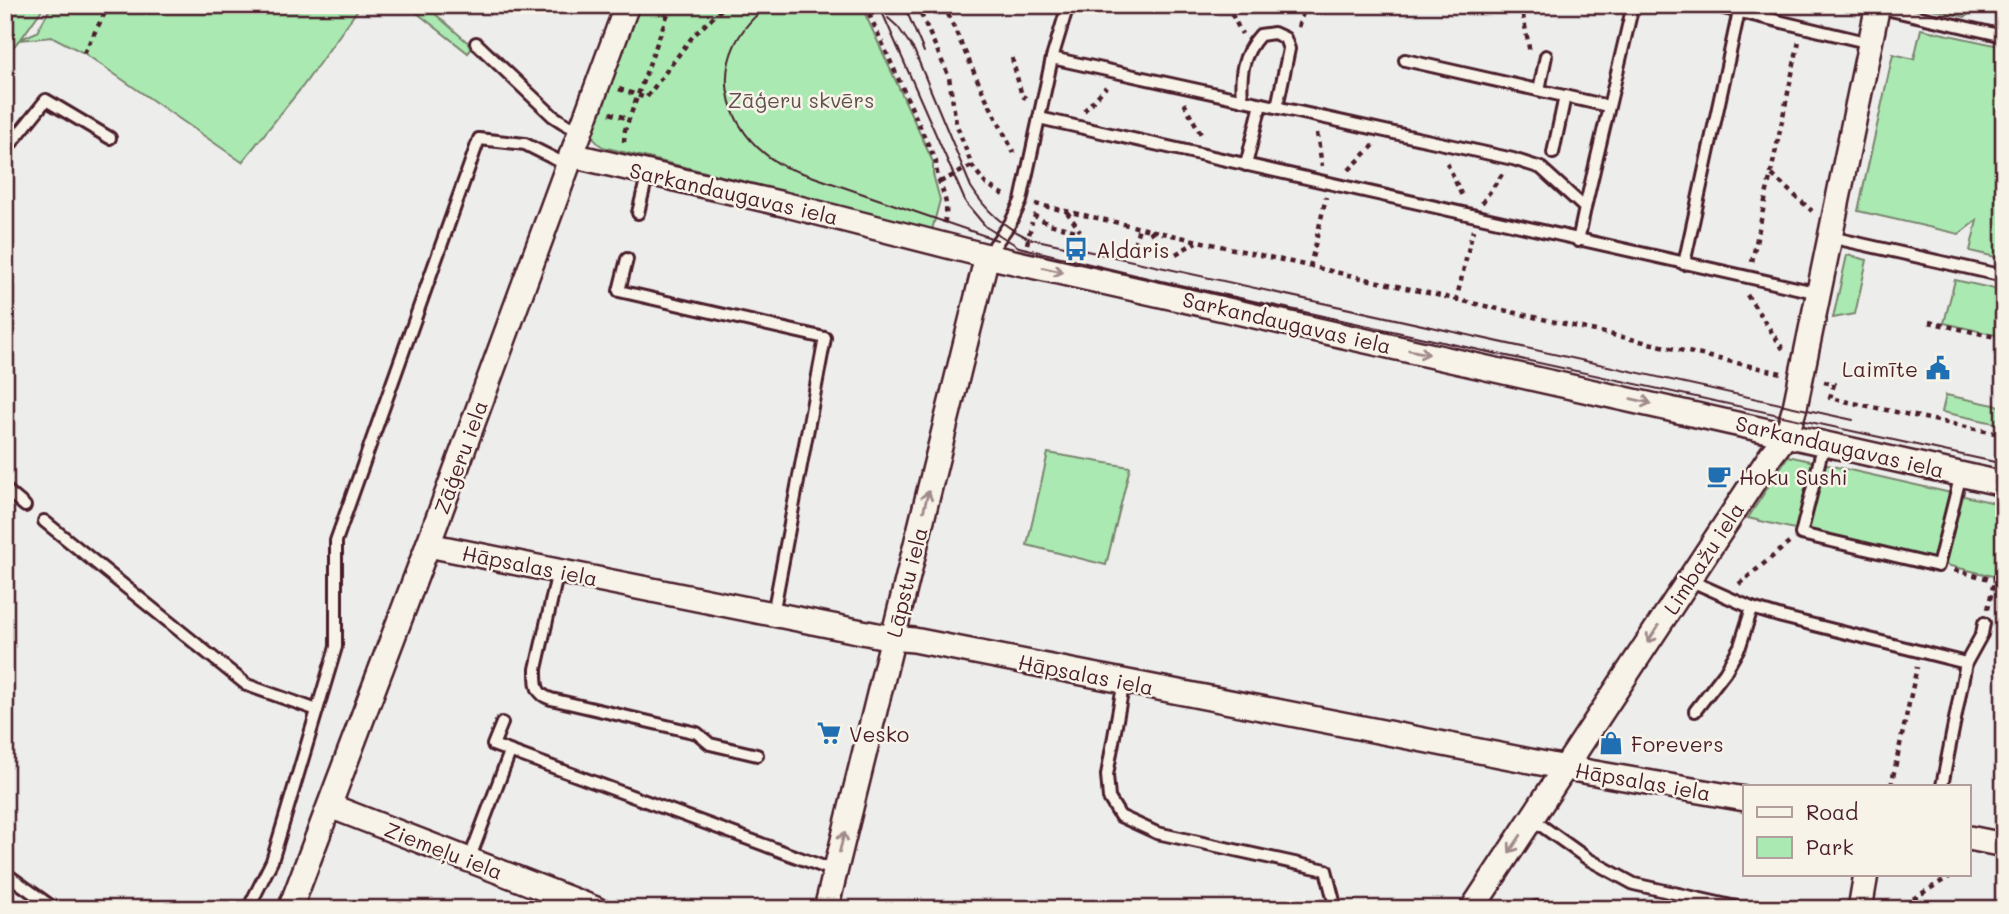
<svg xmlns="http://www.w3.org/2000/svg" width="2009" height="914" font-family="Mali,sans-serif">
  <rect width="100%" height="100%" fill="#ededec"/>
  <filter id="ink" filterUnits="userSpaceOnUse"><feTurbulence type="fractalNoise" baseFrequency=".0143" numOctaves="2"/><feDisplacementMap in="SourceGraphic" scale="14" xChannelSelector="R" yChannelSelector="G"/><feConvolveMatrix kernelMatrix="1 2 1 2 8 2 1 2 1" color-interpolation-filters="sRGB"/></filter>
  <g filter="url(#ink)">
    <!-- green -->
    <g fill="#aaeab2" stroke="#7a846e" stroke-width="2">
      <path d="M 5,5 L 45,5 L 21,39 L 37,32 L 52,5 L 361,5 L 303,86 L 242,162 L 84,53 L 53,37 L 19,40 L 5,57 Z"/>
      <path d="M 407,5 L 425,5 L 473,47 L 468,53 Z"/>
      <path d="M 638,5 L 861,5 L 933,162 L 933,174 L 940,200 L 932,230 L 750,183 L 603,147 C 591,140 591,131 594,119 Z"/>
      <path d="M 1933,5 L 1975,5 L 1973,11 L 1965,17 L 1929,8 Z"/>
      <path d="M 1921,29 L 2004,47 L 2004,259 L 1970,251 L 1977,220 L 1959,234 L 1858,211 L 1893,54 L 1914,59 Z"/>
      <path d="M 1847,255 L 1867,260 L 1855,314 L 1833,318 Z"/>
      <path d="M 1955,280 L 2004,291 L 2004,337 L 1944,323 Z"/>
      <path d="M 1946,395 L 2004,407 L 2004,425 L 1942,412 Z"/>
      <path d="M 1048,453 L 1130,467 L 1106,565 L 1027,545 Z"/>
      <path d="M 1788,456 L 2004,505 L 2004,560 L 1997,577 L 1748,518 Z"/>
    </g>
    <g fill="none" stroke-linecap="round" stroke-linejoin="round">
      <!-- lane casing -->
      <g stroke="#4a1f2b" stroke-width="16">
        <g id="lane">
          <path d="M 1711,5 L 1870,43"/>
          <path d="M 1877,7 L 2004,36"/>
          <path d="M 476,43 L 553,116 L 567,125 L 580,130"/>
          <path d="M 1052,58 L 1513,159 L 1541,168 L 1585,208 L 1578,241"/>
          <path d="M 1405,60 L 1608,106"/>
          <path d="M 1539,90 L 1546,56"/>
          <path d="M 1242,100 C 1240,74 1242,55 1260,35 L 1274,33 L 1285,38 L 1289,49 L 1277,107"/>
          <path d="M 1039,118 L 1819,293"/>
          <path d="M 5,151 L 46,100 L 110,138"/>
          <path d="M 1553,153 L 1565,96"/>
          <path d="M 1246,165 L 1261,104"/>
          <path d="M 1585,208 L 1633,5"/>
          <path d="M 638,213 L 648,172"/>
          <path d="M 1830,237 L 2004,276"/>
          <path d="M 987,256 L 1011,222 L 1021,201 L 1052,58 L 1068,5"/>
          <path d="M 627,259 L 619,291 L 825,338 L 773,614"/>
          <path d="M 1684,264 L 1739,11"/>
          <path d="M 1824,443 L 1801,534 L 1938,566 L 1961,474"/>
          <path d="M 5,489 L 25,506"/>
          <path d="M 44,521 L 247,685 L 317,710"/>
          <path d="M 558,571 L 536,669 C 536,684 535,694 551,699 L 697,733 L 710,744 L 757,755"/>
          <path d="M 1698,584 L 1752,608 L 1782,617 L 1966,663"/>
          <path d="M 1124,681 L 1107,775 L 1109,798 L 1120,816 L 1157,833 L 1326,870 L 1336,909"/>
          <path d="M 1695,711 L 1725,672 L 1740,646 L 1752,608"/>
          <path d="M 502,723 L 493,745 L 835,871"/>
          <path d="M 1942,786 L 1966,663 L 1982,634 L 1984,623"/>
          <path d="M 1532,819 L 1588,859 L 1634,884 L 1745,909"/>
          <path d="M 469,860 L 510,752"/>
          <path d="M 5,873 L 55,909"/>
          <path d="M 248,909 L 272,861 L 336,647 L 336,541 L 479,139 L 525,144 L 567,165"/>
          <path d="M 1535,909 L 1536,907"/>
        </g>
      </g>
      <!-- street casing -->
      <g stroke="#4a1f2b" stroke-width="28">
        <g id="street">
          <path d="M 571,155 L 783,204 L 987,256 L 2004,484"/>
          <path d="M 428,545 L 892,638 L 914,640 L 1566,768 L 1745,799"/>
          <path d="M 330,806 L 596,909"/>
          <path d="M 1969,838 L 2004,845"/>
          <path d="M 290,909 L 428,545 L 627,5"/>
          <path d="M 826,909 L 987,256"/>
          <path d="M 1472,909 L 1771,455 L 1787,434 L 1795,407 L 1878,5"/>
          <path d="M 1860,909 L 1866,874"/>
        </g>
      </g>
      <!-- path -->
      <g stroke="#4a1f2b" stroke-width="4.5" stroke-dasharray="5 5" stroke-linecap="butt">
        <path d="M 865,5 L 936,162 C 936,187 952,196 944,224"/>
        <path d="M 917,5 L 949,77 L 956,123 L 972,166 L 986,184 L 1006,196"/>
        <path d="M 944,5 L 982,90 L 1014,153"/>
        <path d="M 1227,5 L 1242,34"/>
        <path d="M 1521,5 L 1530,53"/>
        <path d="M 1298,27 L 1306,5"/>
        <path d="M 84,53 L 109,5"/>
        <path d="M 1012,58 L 1022,96 L 1026,98"/>
        <path d="M 619,89 L 646,98 L 693,36 L 726,5"/>
        <path d="M 1184,103 L 1203,138"/>
        <path d="M 1084,111 L 1106,87"/>
        <path d="M 610,113 L 629,119"/>
        <path d="M 1317,133 L 1322,166"/>
        <path d="M 624,142 L 625,130 L 671,5"/>
        <path d="M 1447,163 L 1462,196"/>
        <path d="M 1349,170 L 1375,144"/>
        <path d="M 1772,175 L 1812,211"/>
        <path d="M 940,182 L 972,166"/>
        <path d="M 1482,203 L 1503,173"/>
        <path d="M 1035,204 L 1781,373"/>
        <path d="M 1067,212 L 1080,231"/>
        <path d="M 1033,215 L 1049,224 L 1080,232"/>
        <path d="M 1150,230 L 1162,251"/>
        <path d="M 1027,244 L 1032,222"/>
        <path d="M 1134,244 L 1139,228"/>
        <path d="M 1176,254 L 1196,242"/>
        <path d="M 1752,262 L 1799,41"/>
        <path d="M 1310,267 L 1326,197"/>
        <path d="M 1747,295 L 1783,349"/>
        <path d="M 1456,301 L 1473,230"/>
        <path d="M 1929,322 L 2004,339"/>
        <path d="M 1824,382 L 1834,384 L 1830,398 L 2004,435"/>
        <path d="M 1954,570 L 1994,580"/>
        <path d="M 1739,584 L 1789,543"/>
        <path d="M 1988,609 L 1998,563 L 2004,564"/>
        <path d="M 1891,786 L 1917,667"/>
        <path d="M 1896,909 L 1954,874"/>
      </g>
      <!-- lane -->
      <use href="#lane" stroke="#f7f3e8" stroke-width="10"/>
      <!-- street -->
      <use href="#street" stroke="#f7f3e8" stroke-width="23"/>
      <!-- tram -->
      <g stroke="#4a1f2b" stroke-width="2">
        <path d="M 769,5 C 704,52 718,131 785,167 L 997,240"/>
        <path d="M 879,5 L 966,203 L 986,227 L 1019,247 L 1148,278 L 2004,464"/>
        <path d="M 904,5 L 924,52"/>
        <path d="M 888,18 L 898,27 L 914,50 L 971,187 C 986,211 1003,226 1028,238 L 1853,420"/>
      </g>
    </g>
    <!-- one-way arrows -->
    <defs><path id="oneway-shaft" d="M-6 0H5M1.5-3L5.5 0L1.5 3" fill="none" stroke-width="1.6" stroke-linecap="round" stroke-linejoin="round" transform="scale(1.75)"/></defs>
    <g stroke="#a0898a">
      <use href="#oneway-shaft" transform="translate(1053 270) rotate(13)"/>
      <use href="#oneway-shaft" transform="translate(1419 352) rotate(12)"/>
      <use href="#oneway-shaft" transform="translate(1641 401) rotate(13)"/>
      <use href="#oneway-shaft" transform="translate(926 501) rotate(-76)"/>
      <use href="#oneway-shaft" transform="translate(1653 634) rotate(123)"/>
      <use href="#oneway-shaft" transform="translate(842 842) rotate(-76)"/>
      <use href="#oneway-shaft" transform="translate(1515 844) rotate(124)"/>
    </g>
  </g>
  <!-- icons -->
  <defs>
    <g id="bus-bare" transform="scale(1.89)"><path d="M-5-6H5V4H4V6H2V4H-2V6H-4V4H-5ZM-3.5-4V0h7V-4ZM-3.5 1.2v1.5H-2V1.2ZM2 1.2v1.5H3.5V1.2Z" fill="#1f6fb2" stroke="#f7f3e8" stroke-width="2.5" paint-order="stroke"/></g>
    <g id="civic-bare" transform="scale(1.89)"><path d="M-.6-6.5H3V-4.5H.6V-3L4-1V1h2V6H-6V1h2V-1L-.6-3ZM-1.2 2.5V6h2.4V2.5Z" fill="#1f6fb2" stroke="#f7f3e8" stroke-width="2.5" paint-order="stroke"/></g>
    <g id="cafe-bare" transform="scale(1.89)"><path d="M-5.5-4.5H6V0H3Q3 3.5 0 3.5H-2.5Q-5.5 3.5-5.5 0ZM3-3.2v2h1.7v-2ZM-6 4.5H4V6H-6Z" fill="#1f6fb2" stroke="#f7f3e8" stroke-width="2.5" paint-order="stroke"/></g>
    <g id="supermarket-bare" transform="scale(1.89)"><path d="M-6-5.5h2.5l.6 2H6L4.5 2H-2.5L-4.4-4H-6ZM-1.5 3.2a1.3 1.3 0 1 0 .1 0ZM3 3.2a1.3 1.3 0 1 0 .1 0Z" fill="#1f6fb2" stroke="#f7f3e8" stroke-width="2.5" paint-order="stroke"/></g>
    <g id="shop-bare" transform="scale(1.89)"><path d="M-5-2.5h2.3a2.7 3.5 0 0 1 5.4 0H5L5.5 6h-11ZM-1.5-2.5h3a1.5 2.3 0 0 0-3 0Z" fill="#1f6fb2" stroke="#f7f3e8" stroke-width="2.5" paint-order="stroke"/></g>
  </defs>
  <g fill-rule="evenodd">
    <use href="#bus-bare" x="1076" y="249"/>
    <use href="#civic-bare" x="1938" y="368"/>
    <use href="#cafe-bare" x="1719" y="476"/>
    <use href="#supermarket-bare" x="829" y="733"/>
    <use href="#shop-bare" x="1611" y="743"/>
  </g>
  <g text-anchor="middle" dominant-baseline="central" stroke-width="5" stroke-linejoin="round" paint-order="stroke">
    <!-- park labels -->
    <g font-size="21" fill="#62524d" stroke="#f7f3e8">
      <text x="801" y="99">Zāģeru skvērs</text>
    </g>
    <!-- street labels -->
    <g font-size="21" fill="#4a1f2b" stroke="#f7f3e8">
      <text transform="translate(734 193) rotate(13)">Sarkandaugavas iela</text>
      <text transform="translate(1287 322) rotate(13)">Sarkandaugavas iela</text>
      <text transform="translate(1840 446) rotate(13)">Sarkandaugavas iela</text>
      <text transform="translate(460 457) rotate(-70)">Zāģeru iela</text>
      <text transform="translate(1703 558) rotate(-57)">Limbažu iela</text>
      <text transform="translate(530 565) rotate(11)">Hāpsalas iela</text>
      <text transform="translate(906 582) rotate(-76)">Lāpstu iela</text>
      <text transform="translate(1086 674) rotate(11)">Hāpsalas iela</text>
      <text transform="translate(1643 781) rotate(10)">Hāpsalas iela</text>
      <text transform="translate(444 850) rotate(21)">Ziemeļu iela</text>
    </g>
    <!-- poi labels -->
    <g font-size="21" fill="#4a1f2b" stroke="#f7f3e8" text-anchor="start">
      <text x="1096" y="249">Aldaris</text>
      <text x="1918" y="368" text-anchor="end">Laimīte</text>
      <text x="1739" y="476">Hoku Sushi</text>
      <text x="849" y="733">Vesko</text>
      <text x="1631" y="743">Forevers</text>
    </g>
  </g>
  <!-- margin -->
  <rect width="2009" height="914" fill="none" stroke="#f7f3e8" stroke-width="28"/>
  <rect x="14" y="14" width="1981" height="886" fill="none" stroke="#4a1f2b" stroke-width="2.5" filter="url(#ink)"/>
  <!-- legend -->
  <rect x="1743" y="785" width="228" height="91" fill="#f7f3e8" stroke="#b29e9c" stroke-width="2"/>
  <rect x="1757" y="807" width="35" height="10" fill="#f7f3e8" stroke="#b29e9c" stroke-width="2"/>
  <text x="1806" y="820" font-size="21" fill="#4a1f2b">Road</text>
  <rect x="1757" y="837" width="35" height="21" fill="#aaeab2" stroke="#b29e9c" stroke-width="2"/>
  <text x="1806" y="855" font-size="21" fill="#4a1f2b">Park</text>
</svg>
